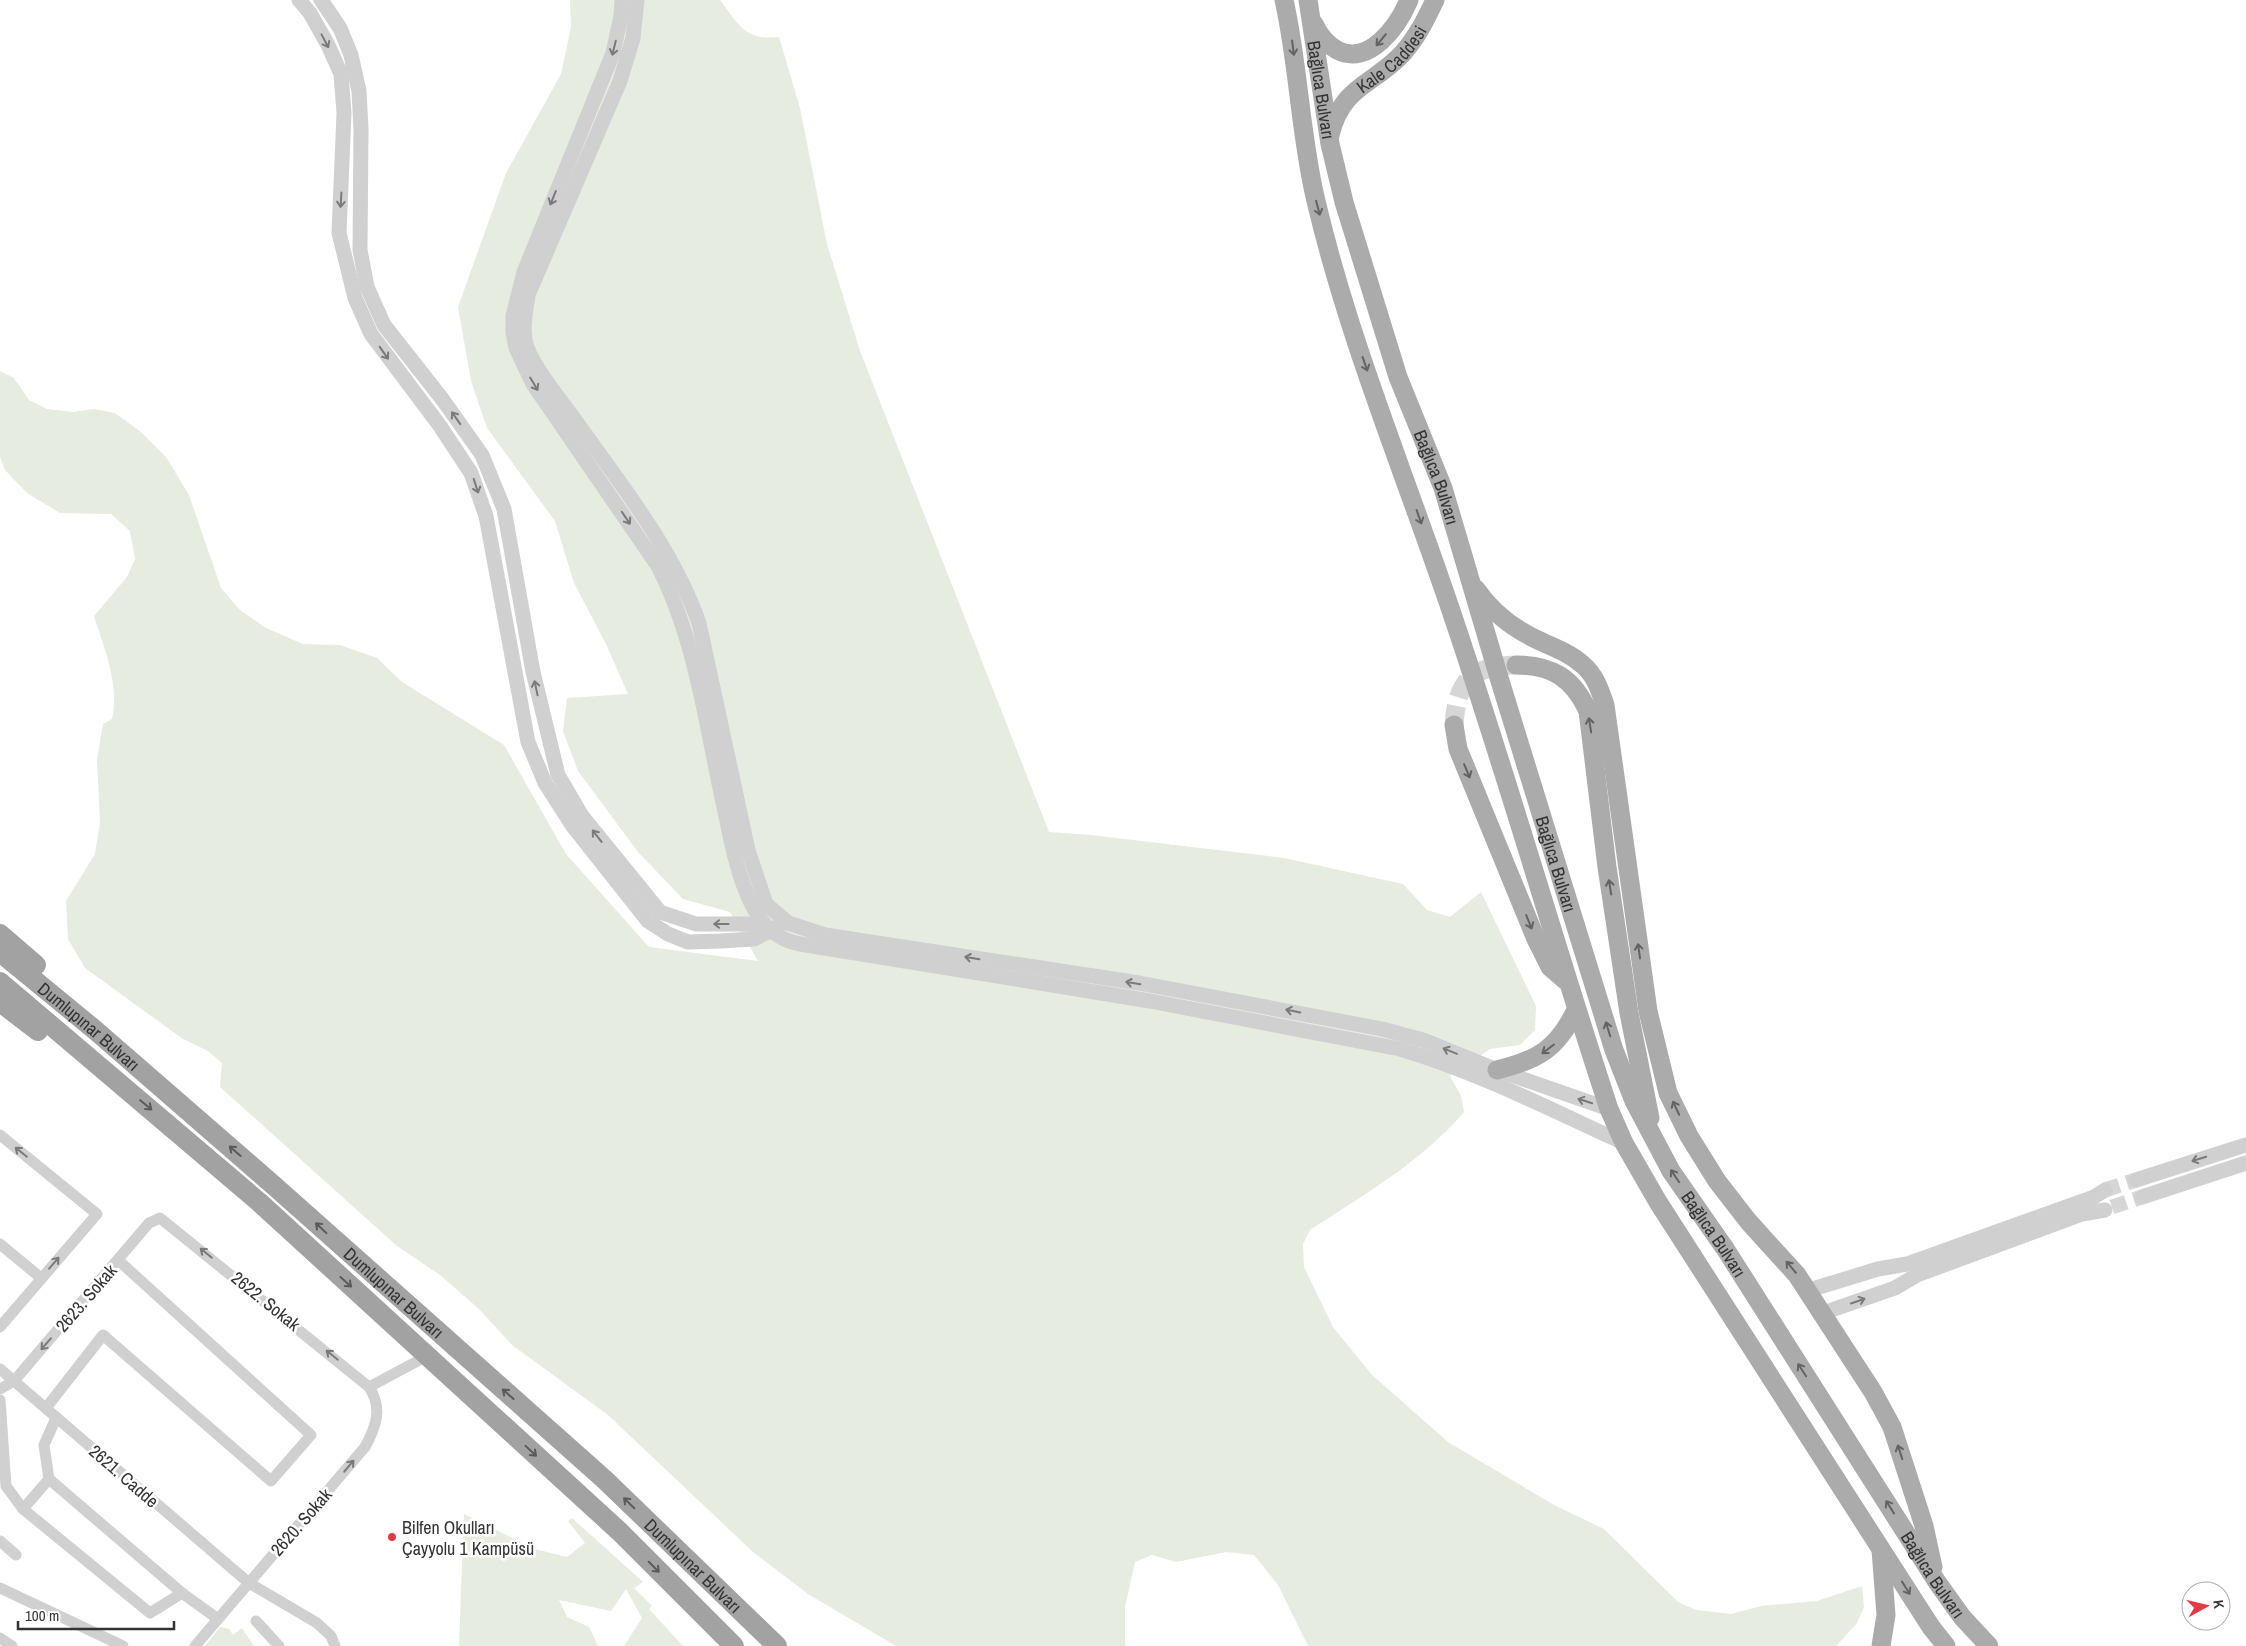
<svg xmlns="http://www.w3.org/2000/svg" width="2246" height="1646" font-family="'Archivo Narrow',sans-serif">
  <rect width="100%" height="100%" fill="#fff"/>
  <!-- green -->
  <g fill="#e6ecdf">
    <path d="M 570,0 L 720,0 C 739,25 745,41 779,37 L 800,108 L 827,244 L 860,351 L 1049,832 L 1091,835 L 1284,858 L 1403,884 L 1427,910 L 1450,917 L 1481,892 L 1536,1006 L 1535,1030 L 1520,1045 L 1490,1049 L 1450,1076 L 1461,1096 L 1464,1112 C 1421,1162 1365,1194 1310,1230 L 1303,1244 L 1304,1267 L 1333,1327 L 1372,1375 L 1448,1442 L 1554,1505 L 1604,1529 L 1678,1602 L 1696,1610 L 1731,1614 L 1761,1606 L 1817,1601 L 1862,1586 L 1864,1607 L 1857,1623 L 1836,1646 L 1308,1646 L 1278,1585 L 1254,1555 L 1226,1552 L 1176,1562 L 1152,1555 L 1135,1562 L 1125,1607 L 1125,1646 L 896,1646 L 808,1594 L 753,1552 L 608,1415 L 512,1345 L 479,1309 L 440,1275 L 397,1246 L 220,1087 L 222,1063 L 208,1051 L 183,1039 L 85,968 L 68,939 L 66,901 L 95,854 L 100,822 L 97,759 L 103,724 L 112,719 C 120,686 104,647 94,616 L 127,577 L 135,559 L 130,531 L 111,514 L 60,513 L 27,493 L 5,470 L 0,457 L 0,371 L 14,378 L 29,400 L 47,409 L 73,412 L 94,409 L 115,413 L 141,432 L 166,457 L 189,495 L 221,588 L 240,610 L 266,628 L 303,644 L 340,645 L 377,658 L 402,682 L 504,745 L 566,854 L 649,947 L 758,961 L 730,912 L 683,899 L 638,852 L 578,771 L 563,731 L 567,698 L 628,694 L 606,644 L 574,583 L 555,521 L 487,428 L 471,381 L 458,307 L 506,173 L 561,74 L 571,27 Z"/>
    <path d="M 464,1514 L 535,1549 L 567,1557 L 585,1543 L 568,1521 L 572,1518 L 643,1582 L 634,1588 L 652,1606 L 649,1609 L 683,1646 L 624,1646 L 642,1618 L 626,1589 L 611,1611 L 559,1600 L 567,1617 L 589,1627 L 598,1646 L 459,1646 Z"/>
    <path d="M 220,1627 L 229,1629 L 233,1635 L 242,1628 L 254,1646 L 205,1646 Z"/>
  </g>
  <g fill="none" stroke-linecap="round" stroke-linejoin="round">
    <!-- tertiary-tunnel -->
    <g stroke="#d6d6d6" stroke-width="15" stroke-dasharray="15 8" stroke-linecap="butt">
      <path d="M 2105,1190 L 2136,1180"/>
      <path d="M 2112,1207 L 2142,1197"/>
    </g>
    <!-- primary-tunnel -->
    <path stroke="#d6d6d6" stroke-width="19" stroke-dasharray="19 9" stroke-linecap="butt" d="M 1454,725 C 1457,681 1471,666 1516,665"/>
    <!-- minor -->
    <g stroke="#d0d0d0" stroke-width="11">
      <path d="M 0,1135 L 97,1214 L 0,1327"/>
      <path d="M 0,1244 L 41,1278"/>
      <path d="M 0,1369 L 249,1583 L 317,1623 L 331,1636 L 335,1646"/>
      <path d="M 369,1387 L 427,1356"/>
      <path d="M 0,1389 L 14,1381 L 149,1223 L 160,1218 L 369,1387 C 383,1408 376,1427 365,1447 L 195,1646"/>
      <path d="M 0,1400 L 6,1486 L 23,1509 L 150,1613 L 182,1593 L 218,1619"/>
      <path d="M 46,1408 L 103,1335 L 271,1481 L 311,1435 L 118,1260"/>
      <path d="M 49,1479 L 44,1445 L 56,1418"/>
      <path d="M 23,1509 L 49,1479 L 182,1593"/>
      <path d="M 0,1541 L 16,1555"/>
      <path d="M 0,1588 L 123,1646"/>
      <path d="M 256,1621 L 279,1646"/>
      <path d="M 0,1638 L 12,1646"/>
    </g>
    <!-- tertiary -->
    <g stroke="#d0d0d0" stroke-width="15">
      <path d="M 299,0 L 310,13 L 328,45 L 341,74 L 344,113 L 339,233 L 355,298 L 371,334 L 440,426 L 471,473 L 486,516 L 528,742 L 545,783 L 572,825 L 648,921 L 668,934 L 688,942 L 720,941 L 754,939 L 779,926"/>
      <path d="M 321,0 L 340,28 L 351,55 L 359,91 L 361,129 L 360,250 L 367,287 L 384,325 L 443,400 L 482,455 L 504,509 L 533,672 L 558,775 L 582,816 L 660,912 L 696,924 L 747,924 L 770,930"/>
      <path d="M 622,0 L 621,16 L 613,53 L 524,272 L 513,316 L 513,332 L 516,348 L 533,384 L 658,566 C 696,640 706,726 724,807 C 731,840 737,875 752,905 C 762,925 778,940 800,944 L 1150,1001 L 1400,1049 C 1478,1072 1551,1110 1624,1143"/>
      <path d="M 637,0 L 633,38 L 620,81 L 528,295 C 526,311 521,331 527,347 C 533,367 562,402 575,420 C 621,485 672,547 699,623 L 748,850 L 766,904 L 788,923 L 825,935 L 1139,983 L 1382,1029 L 1423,1040 L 1497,1070 L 1609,1109"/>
      <path d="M 2136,1180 L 2246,1145"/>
      <path d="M 2142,1197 L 2246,1163"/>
      <path d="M 1806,1291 L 1878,1269 L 1907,1264 L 2094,1197 L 2105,1190"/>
      <path d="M 1820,1314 L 1895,1288 L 1917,1275 L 2082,1214 L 2105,1210"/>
    </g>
    <!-- primary -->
    <g stroke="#ababab" stroke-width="19">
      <path d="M 1284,0 C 1299,67 1300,135 1316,201 C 1348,337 1402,467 1447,599 C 1505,768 1553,939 1609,1109 L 1624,1143 L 1658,1202 L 1931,1627 L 1946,1646"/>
      <path id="s1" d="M 1308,0 L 1330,144 L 1344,202 L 1398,377 L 1443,488 L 1500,681 L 1614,1050 L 1634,1101 L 1671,1171 L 1726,1250 L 1937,1582 L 1962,1617 L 1989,1646"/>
      <path d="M 1314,24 C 1319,35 1326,44 1337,50 C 1369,67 1398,26 1409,0"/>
      <path id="s2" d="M 1330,135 C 1342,85 1374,85 1403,53 C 1417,37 1426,19 1435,0"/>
      <path d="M 1476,589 C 1493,614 1515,630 1542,642 C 1556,648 1571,654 1583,665 C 1595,675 1600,690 1605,705 L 1648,1011 L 1668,1093 L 1689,1136 L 1717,1181 L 1748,1221 L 1797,1275 L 1873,1392 L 1892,1427 L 1924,1526 L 1933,1567"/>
      <path d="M 1516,665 C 1552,665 1573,678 1588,711 L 1607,867 L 1629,1013 L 1650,1118"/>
      <path d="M 1454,725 L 1458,749 L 1536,939 L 1550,967 L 1565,980"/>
      <path d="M 1497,1070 C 1538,1060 1557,1049 1576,1010"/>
      <path d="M 1881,1550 L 1886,1615 L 1881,1646"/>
    </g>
    <!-- trunk -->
    <g stroke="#a2a2a2" stroke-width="20">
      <path d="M 0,934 L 36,965"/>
      <path id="s3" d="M 0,952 L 95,1030 L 271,1183 L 604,1479 L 777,1646"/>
      <path d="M 0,982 L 259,1202 L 620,1532 L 734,1646"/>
      <path d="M 0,1002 L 38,1031"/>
    </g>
  </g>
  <!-- one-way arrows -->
  <defs><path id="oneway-shaft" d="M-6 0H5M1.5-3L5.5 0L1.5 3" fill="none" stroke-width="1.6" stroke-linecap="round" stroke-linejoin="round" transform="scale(1.25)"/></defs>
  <g stroke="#636363">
    <use href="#oneway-shaft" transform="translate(1381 40) rotate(130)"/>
    <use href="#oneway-shaft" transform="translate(1293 48) rotate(83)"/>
    <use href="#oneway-shaft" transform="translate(1318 208) rotate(75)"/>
    <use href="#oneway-shaft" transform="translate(1365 364) rotate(71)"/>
    <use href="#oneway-shaft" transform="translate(1419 517) rotate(71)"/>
    <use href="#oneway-shaft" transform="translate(1590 725) rotate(-99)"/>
    <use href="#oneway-shaft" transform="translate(1467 771) rotate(67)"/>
    <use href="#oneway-shaft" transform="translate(1610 887) rotate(-99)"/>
    <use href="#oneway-shaft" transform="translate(1529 922) rotate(68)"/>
    <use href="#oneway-shaft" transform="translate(1639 951) rotate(-98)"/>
    <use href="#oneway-shaft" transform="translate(1608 1029) rotate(-107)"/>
    <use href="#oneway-shaft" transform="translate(1548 1049) rotate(143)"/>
    <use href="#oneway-shaft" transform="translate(1676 1108) rotate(-115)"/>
    <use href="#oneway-shaft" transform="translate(1675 1176) rotate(-124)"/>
    <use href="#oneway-shaft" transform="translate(1791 1267) rotate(-130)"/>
    <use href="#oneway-shaft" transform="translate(1802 1370) rotate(-123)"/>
    <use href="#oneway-shaft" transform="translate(1900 1452) rotate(-108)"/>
    <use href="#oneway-shaft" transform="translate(1890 1507) rotate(-122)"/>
    <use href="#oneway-shaft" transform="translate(1906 1588) rotate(58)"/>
  </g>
  <g stroke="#7a7a7a">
    <use href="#oneway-shaft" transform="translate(325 41) rotate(62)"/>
    <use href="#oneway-shaft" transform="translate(614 48) rotate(104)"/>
    <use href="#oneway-shaft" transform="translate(553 198) rotate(112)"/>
    <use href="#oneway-shaft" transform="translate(341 200) rotate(93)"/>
    <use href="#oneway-shaft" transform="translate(384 353) rotate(55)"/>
    <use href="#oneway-shaft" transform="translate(534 384) rotate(59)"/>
    <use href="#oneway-shaft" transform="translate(456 418) rotate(-125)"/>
    <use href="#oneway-shaft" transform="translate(476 486) rotate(72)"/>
    <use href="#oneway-shaft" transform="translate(626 518) rotate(56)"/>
    <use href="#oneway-shaft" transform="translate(536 688) rotate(-102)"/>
    <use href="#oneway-shaft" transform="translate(597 836) rotate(-128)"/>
    <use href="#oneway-shaft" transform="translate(721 924) rotate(180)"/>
    <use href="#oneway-shaft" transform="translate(972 958) rotate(-171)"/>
    <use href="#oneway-shaft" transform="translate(1133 983) rotate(-171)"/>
    <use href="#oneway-shaft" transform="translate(1293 1011) rotate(-169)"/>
    <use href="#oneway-shaft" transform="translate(1450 1051) rotate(-158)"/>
    <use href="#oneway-shaft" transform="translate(1585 1101) rotate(-162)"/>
    <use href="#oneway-shaft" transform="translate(21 1152) rotate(-141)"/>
    <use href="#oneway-shaft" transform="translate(2199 1159) rotate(163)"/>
    <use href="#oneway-shaft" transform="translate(206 1253) rotate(-141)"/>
    <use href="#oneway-shaft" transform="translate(54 1263) rotate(-49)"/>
    <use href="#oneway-shaft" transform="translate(1858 1301) rotate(-19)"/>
    <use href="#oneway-shaft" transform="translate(46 1344) rotate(131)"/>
    <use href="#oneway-shaft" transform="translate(332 1355) rotate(-141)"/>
    <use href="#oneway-shaft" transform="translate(349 1466) rotate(-50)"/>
  </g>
  <g stroke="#5a5a5a">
    <use href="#oneway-shaft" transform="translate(146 1105) rotate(40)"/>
    <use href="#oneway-shaft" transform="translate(235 1151) rotate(-139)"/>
    <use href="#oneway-shaft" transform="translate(321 1228) rotate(-137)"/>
    <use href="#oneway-shaft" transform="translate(346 1282) rotate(42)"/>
    <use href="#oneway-shaft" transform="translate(508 1394) rotate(-138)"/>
    <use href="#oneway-shaft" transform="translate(531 1451) rotate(43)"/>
    <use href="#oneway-shaft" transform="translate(629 1503) rotate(-136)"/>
    <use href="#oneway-shaft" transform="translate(654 1567) rotate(45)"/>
  </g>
  <!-- markers -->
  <circle fill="#e63946" stroke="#fff" stroke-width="2" cx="392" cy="1537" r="5"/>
  <g text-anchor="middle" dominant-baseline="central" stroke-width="5" stroke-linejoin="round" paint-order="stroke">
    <!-- street labels -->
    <g font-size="18" fill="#333" stroke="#fff">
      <text stroke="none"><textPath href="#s2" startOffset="100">Kale Caddesi</textPath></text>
      <text stroke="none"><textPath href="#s1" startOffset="91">Bağlıca Bulvarı</textPath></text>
      <text stroke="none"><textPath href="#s1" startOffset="496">Bağlıca Bulvarı</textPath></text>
      <text stroke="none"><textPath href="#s1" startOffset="901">Bağlıca Bulvarı</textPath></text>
      <text stroke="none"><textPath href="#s3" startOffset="116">Dumlupınar Bulvarı</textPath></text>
      <text stroke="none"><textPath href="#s1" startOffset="1306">Bağlıca Bulvarı</textPath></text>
      <text stroke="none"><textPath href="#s3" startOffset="521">Dumlupınar Bulvarı</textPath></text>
      <text transform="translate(86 1298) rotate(-49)">2623. Sokak</text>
      <text transform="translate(266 1301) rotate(39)">2622. Sokak</text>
      <text transform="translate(124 1476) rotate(41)">2621. Cadde</text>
      <text transform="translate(301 1522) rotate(-49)">2620. Sokak</text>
      <text stroke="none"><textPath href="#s3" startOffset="926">Dumlupınar Bulvarı</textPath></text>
      <text stroke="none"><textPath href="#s1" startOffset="1711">Bağlıca Bulvarı</textPath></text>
    </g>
    <!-- poi labels -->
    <g font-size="18" fill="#333" stroke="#fff" text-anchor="start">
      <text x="402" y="1527">Bilfen Okulları<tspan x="402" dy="21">Çayyolu 1 Kampüsü</tspan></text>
    </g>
  </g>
  <!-- north arrow -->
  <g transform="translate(2206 1606) rotate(82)"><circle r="24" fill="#ffffff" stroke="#adadad"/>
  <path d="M0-4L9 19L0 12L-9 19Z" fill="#e63946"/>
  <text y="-8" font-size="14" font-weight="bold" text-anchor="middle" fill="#333333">K</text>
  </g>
  <!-- scale -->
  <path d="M18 1621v8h156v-8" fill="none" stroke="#333333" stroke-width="2.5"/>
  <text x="25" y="1621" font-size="15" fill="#333333" stroke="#ffffff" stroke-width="4" paint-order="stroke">100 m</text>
</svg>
